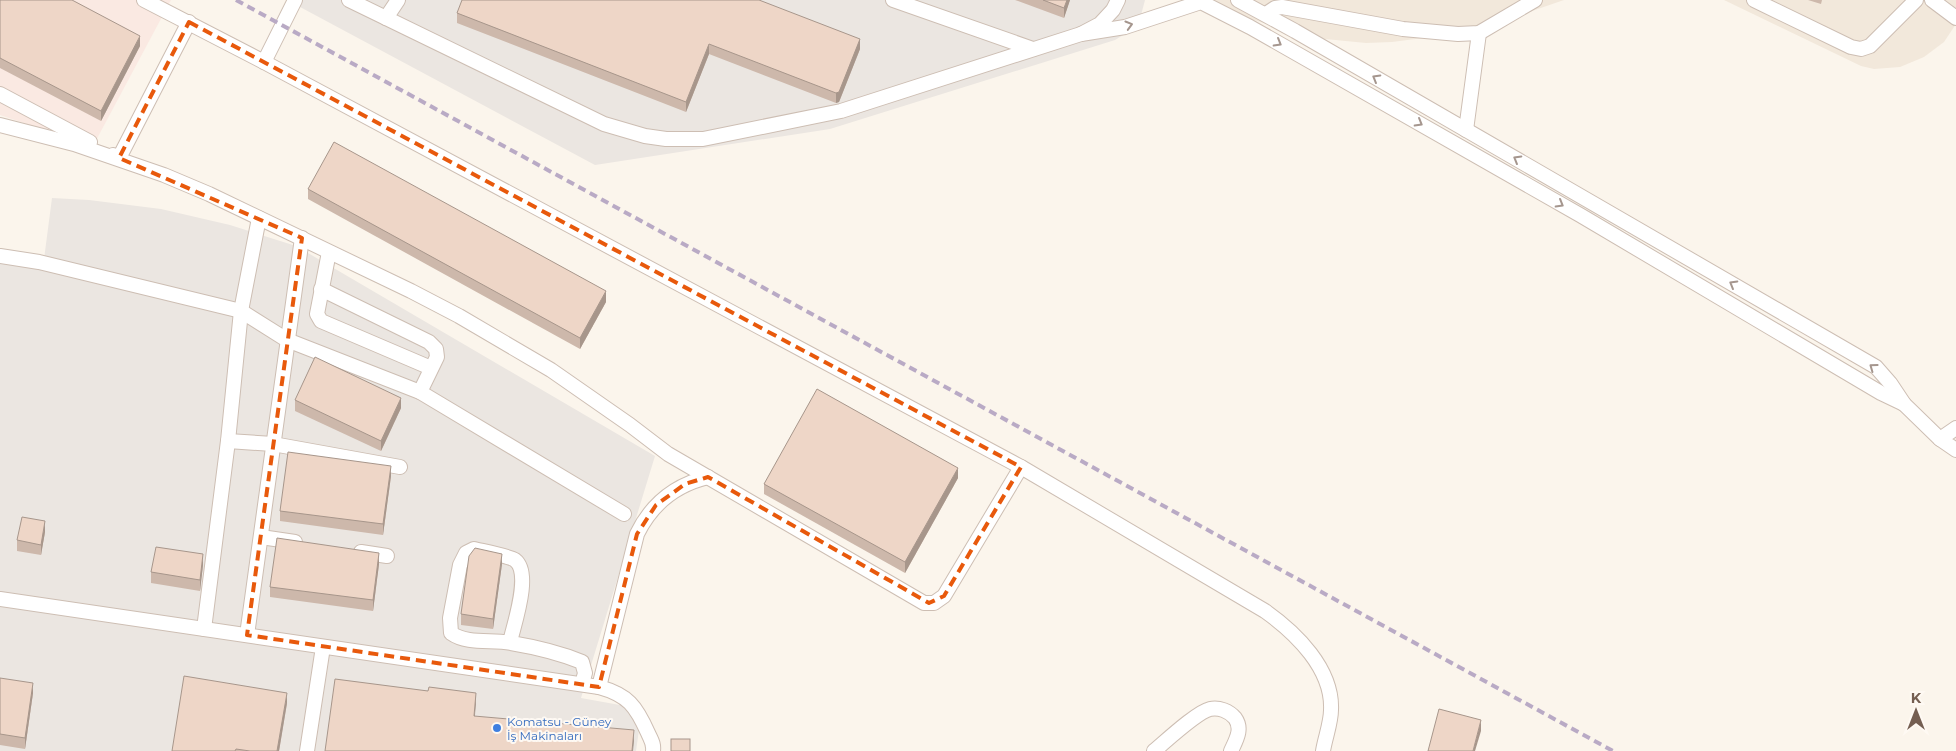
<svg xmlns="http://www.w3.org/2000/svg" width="1956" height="751" font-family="Montserrat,sans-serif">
  <rect width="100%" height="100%" fill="#fbf5ec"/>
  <!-- residential -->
  <g fill="#f2e8db">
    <path d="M 1211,0 L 1564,0 L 1500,22 L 1446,35 L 1392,42 L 1366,43 L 1315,38 L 1290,32 L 1240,15 Z"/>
    <path d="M 1724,0 L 1956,0 L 1956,24 L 1944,42 L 1924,57 L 1900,67 L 1874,69 L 1861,66 Z"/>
  </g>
  <!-- commercial -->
  <path fill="#fae9e2" d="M 0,0 L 171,0 L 93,146 L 0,115 Z"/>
  <!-- industrial -->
  <g fill="#ebe6e1">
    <path d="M 287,0 L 1145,0 L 1140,19 L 1130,31 L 1115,40 L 830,129 L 595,165 Z"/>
    <path d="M 52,198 L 89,200 L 161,209 L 230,225 L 296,246 L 655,456 L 581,698 L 642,709 L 636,751 L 0,751 L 0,261 L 43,267 Z"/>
  </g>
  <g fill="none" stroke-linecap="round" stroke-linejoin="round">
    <!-- minor casing -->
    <g stroke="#cdbeb3" stroke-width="16">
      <g id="minor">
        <path d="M 144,0 L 264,62 L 1021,467 L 1265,611 C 1296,633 1333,669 1331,710 C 1331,723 1325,738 1323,751"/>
        <path d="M 349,0 L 604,124 L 645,136 L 666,139 L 703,139 L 841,111 L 1081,34 L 1100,24 L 1113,10 L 1118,0"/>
        <path d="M 893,0 L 1033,49"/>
        <path d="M 1238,0 L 1295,31 L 1876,367 L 1890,383 L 1904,404 L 1940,439"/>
        <path d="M 1754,0 L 1851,47 L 1861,49 L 1870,46 L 1916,0"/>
        <path d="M 1932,0 L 1956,18"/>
        <path d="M 1266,14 L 1275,8 L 1282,7 L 1403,29 L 1458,34 L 1479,33 L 1535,0"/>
        <path d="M 386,18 L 398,0"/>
        <path d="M 1081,34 L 1125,27 L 1201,2 L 1250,27 L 1580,215 L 1881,393 L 1904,404"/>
        <path d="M 264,62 L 295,0"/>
        <path d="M 0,94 L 90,142"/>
        <path d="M 0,125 L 74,144 L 164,175 L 209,194 L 411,291 L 459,316 L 551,370 L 630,425 L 668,454 L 924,603 L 934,603 L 944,596 L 1021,467"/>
        <path d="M 1466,130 L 1479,33"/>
        <path d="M 113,155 L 119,158 L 189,22"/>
        <path d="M 329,252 L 317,314 L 321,321 L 431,368"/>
        <path d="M 0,256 L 39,262 L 241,311 L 287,340 L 420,392 L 624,514"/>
        <path d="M 321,289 L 429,342 L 436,349 L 437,357 L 420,392"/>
        <path d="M 1956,428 L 1940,439 L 1956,450"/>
        <path d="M 228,441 L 273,444 L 400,467"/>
        <path d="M 261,537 L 295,542"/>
        <path d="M 361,552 L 387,556"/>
        <path d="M 0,599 L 599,687 C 628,695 636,706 648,733 C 651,740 654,743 653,751"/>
        <path d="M 204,629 L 228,441 L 241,311 L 259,218"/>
        <path d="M 247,635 L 302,238"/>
        <path d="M 510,642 C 514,624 532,573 515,560 C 509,556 482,551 474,549 L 466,553 L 460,565 L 450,618 L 451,633 C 468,645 492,639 511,643 C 535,647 560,653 582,662 L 585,673 L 582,684"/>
        <path d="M 599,687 L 637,534 C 652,503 675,485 708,477"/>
        <path d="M 307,751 L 323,647"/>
        <path d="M 1154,751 C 1166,741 1197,712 1210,709 C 1219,707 1229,711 1235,718 C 1243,729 1236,740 1231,751"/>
      </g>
    </g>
    <!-- minor -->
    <use href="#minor" stroke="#fff" stroke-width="14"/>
    <!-- rail -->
    <path stroke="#b9aac5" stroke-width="4" stroke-dasharray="8 5" stroke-linecap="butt" d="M 236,0 L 1613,751"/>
  </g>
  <!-- wall -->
  <g fill="#cdb8ab">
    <path d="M 0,0 L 140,46 L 101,121 L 0,68 Z"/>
    <path d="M 1015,0 L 1070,0 L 1064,18 Z"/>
    <path d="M 1808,0 L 1822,0 L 1821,4 Z"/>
    <path d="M 457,13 L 860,49 L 839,102 L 836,103 L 709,54 L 686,112 L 457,23 Z"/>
    <path d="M 308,189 L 606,302 L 580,349 L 308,199 Z"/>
    <path d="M 295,400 L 401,408 L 381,451 L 295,411 Z"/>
    <path d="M 391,476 L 383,535 L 280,521 L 280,511 Z"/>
    <path d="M 958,478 L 905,573 L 764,494 L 764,484 Z"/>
    <path d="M 45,532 L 41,555 L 17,551 L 17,540 Z"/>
    <path d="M 379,564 L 373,611 L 270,597 L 270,587 Z"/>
    <path d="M 502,564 L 493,629 L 461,625 L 461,614 Z"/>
    <path d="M 203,565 L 200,591 L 151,583 L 151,572 Z"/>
    <path d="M 0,678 L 33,693 L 25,749 L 0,745 Z"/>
    <path d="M 287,703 L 279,751 L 172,751 Z"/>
  </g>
  <!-- shaded-wall -->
  <g fill="#a7968b">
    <path d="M 1067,0 L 1070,0 L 1064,18 L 1064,8 Z"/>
    <path d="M 140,36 L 140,46 L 101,121 L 101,111 Z"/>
    <path d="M 860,39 L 860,49 L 839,102 L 836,103 L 836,93 Z"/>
    <path d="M 709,44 L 709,54 L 686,112 L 686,102 Z"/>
    <path d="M 606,291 L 606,302 L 580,349 L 580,338 Z"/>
    <path d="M 401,398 L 401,408 L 381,451 L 381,441 Z"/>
    <path d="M 391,466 L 391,476 L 383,535 L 383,524 Z"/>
    <path d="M 958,468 L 958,478 L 905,573 L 905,562 Z"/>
    <path d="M 45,521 L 45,532 L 41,555 L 41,545 Z"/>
    <path d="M 379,553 L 379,564 L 373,611 L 373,600 Z"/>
    <path d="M 203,554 L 203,565 L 200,591 L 200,580 Z"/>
    <path d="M 502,554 L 502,564 L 493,629 L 493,619 Z"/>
    <path d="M 33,683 L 33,693 L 25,749 L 25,738 Z"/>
    <path d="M 287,693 L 287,703 L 279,751 L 277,751 Z"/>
    <path d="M 476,693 L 476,703 L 474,726 L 474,716 Z"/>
    <path d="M 1481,720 L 1481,731 L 1475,751 L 1473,751 Z"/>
    <path d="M 634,730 L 634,741 L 633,751 L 632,751 Z"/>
  </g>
  <!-- building -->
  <g fill="#eed6c7" stroke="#a7968b">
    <path d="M 0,0 L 72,0 L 140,36 L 101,111 L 0,58 Z"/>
    <path d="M 462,0 L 759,0 L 860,39 L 839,92 L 836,93 L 709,44 L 686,102 L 457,13 Z"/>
    <path d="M 1043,0 L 1067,0 L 1064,8 Z"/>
    <path d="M 334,142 L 606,291 L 580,338 L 308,189 Z"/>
    <path d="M 315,357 L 401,398 L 381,441 L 295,400 Z"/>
    <path d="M 817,389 L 958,468 L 905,562 L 764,484 Z"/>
    <path d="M 288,452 L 391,466 L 383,524 L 280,511 Z"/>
    <path d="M 22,517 L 45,521 L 41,545 L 17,540 Z"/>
    <path d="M 277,538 L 379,553 L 373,600 L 270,587 Z"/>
    <path d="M 156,547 L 203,554 L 200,580 L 151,572 Z"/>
    <path d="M 475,548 L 502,554 L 493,619 L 461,614 L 469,556 Z"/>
    <path d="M 184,676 L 287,693 L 277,751 L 250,751 L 236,749 L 235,751 L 172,751 Z"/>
    <path d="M 0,678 L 33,683 L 25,738 L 0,734 Z"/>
    <path d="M 335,679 L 428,691 L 429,687 L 476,693 L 474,716 L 634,730 L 632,751 L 325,751 Z"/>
    <path d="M 1439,709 L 1481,720 L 1473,751 L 1428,751 Z"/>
    <rect x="671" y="739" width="19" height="12"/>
  </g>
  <!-- one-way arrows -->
  <defs><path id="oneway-chevron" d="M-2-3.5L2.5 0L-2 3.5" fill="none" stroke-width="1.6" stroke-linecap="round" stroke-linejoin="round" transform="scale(1.25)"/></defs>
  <g stroke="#a5968e">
    <use href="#oneway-chevron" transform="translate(1129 25) rotate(-16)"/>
    <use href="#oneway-chevron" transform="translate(1278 43) rotate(30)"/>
    <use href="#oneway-chevron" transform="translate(1376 78) rotate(-150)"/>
    <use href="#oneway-chevron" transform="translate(1419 123) rotate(30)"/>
    <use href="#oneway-chevron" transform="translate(1517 159) rotate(-150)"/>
    <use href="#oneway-chevron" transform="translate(1560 204) rotate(30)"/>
    <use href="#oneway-chevron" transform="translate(1733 284) rotate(-150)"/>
    <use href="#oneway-chevron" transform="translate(1873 367) rotate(-144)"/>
  </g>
  <!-- marked area -->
  <path fill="none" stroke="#e8590c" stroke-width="4" stroke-dasharray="10 6" stroke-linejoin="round" d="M 189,22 L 1021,467 L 944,596 L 929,603 L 708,477 L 685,484 L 656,505 L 637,534 L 599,687 L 247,635 L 302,238 L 119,158 Z"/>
  <!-- markers -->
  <circle fill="#3f7fe0" stroke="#fef9f3" stroke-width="2" cx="497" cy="728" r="5"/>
  <g text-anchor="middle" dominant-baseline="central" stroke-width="4" stroke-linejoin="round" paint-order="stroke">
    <!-- shop labels -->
    <g font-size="12" fill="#366cbe" stroke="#fef9f3" text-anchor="start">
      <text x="507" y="721">Komatsu - Güney<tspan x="507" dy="14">İş Makinaları</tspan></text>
    </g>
  </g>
  <!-- north arrow -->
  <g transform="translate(1916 711)" stroke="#fef9f3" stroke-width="4" paint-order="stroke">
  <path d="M0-4L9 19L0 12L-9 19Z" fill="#745e51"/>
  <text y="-8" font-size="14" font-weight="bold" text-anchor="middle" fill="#745e51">K</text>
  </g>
</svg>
